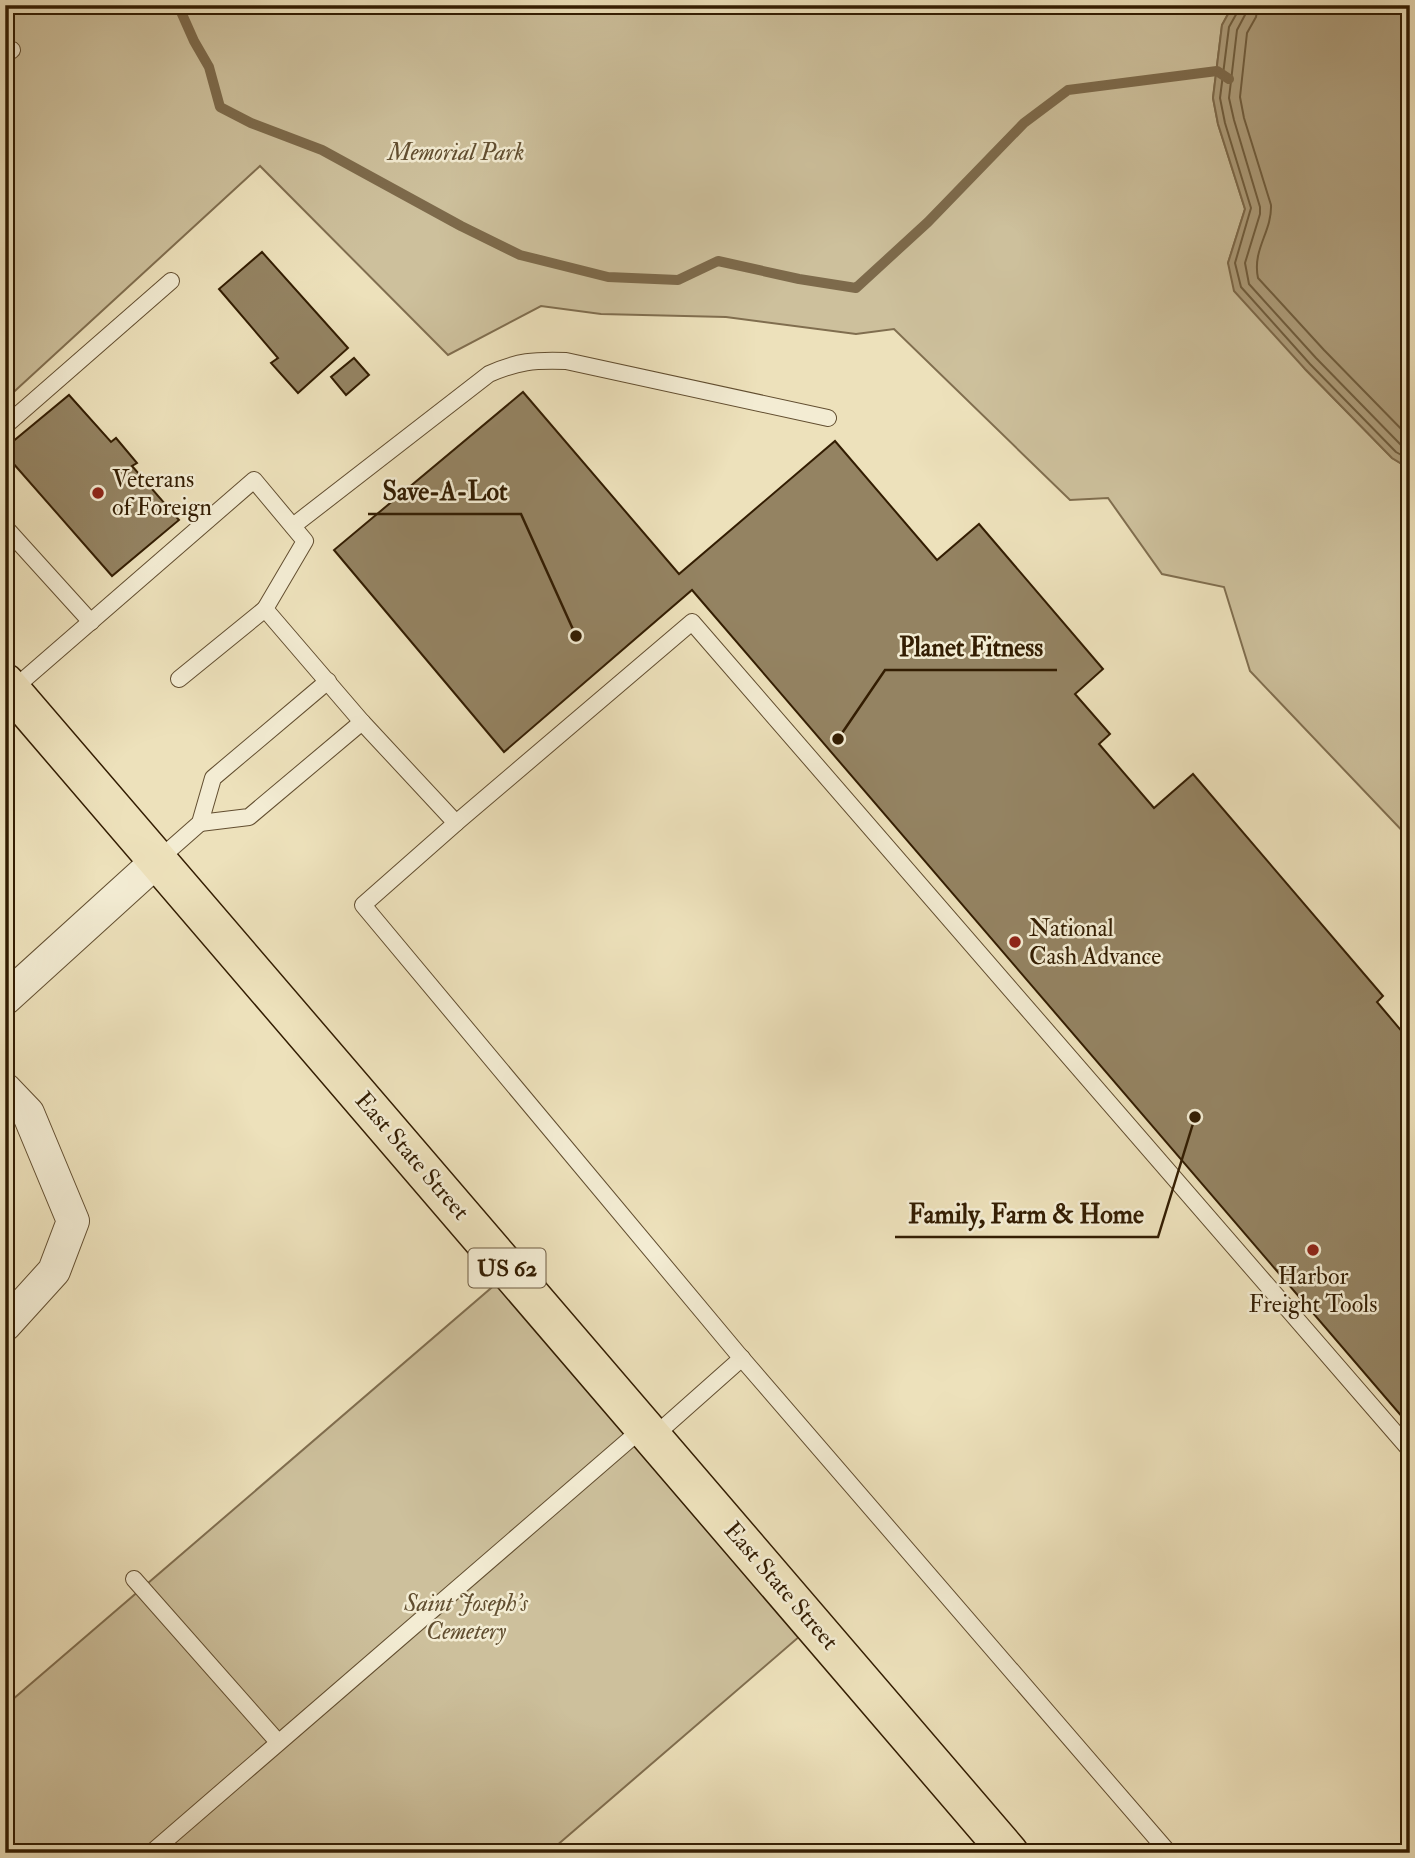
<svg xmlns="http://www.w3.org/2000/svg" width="1415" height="1858" font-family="'IM FELL Double Pica',serif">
  <rect width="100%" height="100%" fill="#ede1bb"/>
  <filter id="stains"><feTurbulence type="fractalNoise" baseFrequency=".00286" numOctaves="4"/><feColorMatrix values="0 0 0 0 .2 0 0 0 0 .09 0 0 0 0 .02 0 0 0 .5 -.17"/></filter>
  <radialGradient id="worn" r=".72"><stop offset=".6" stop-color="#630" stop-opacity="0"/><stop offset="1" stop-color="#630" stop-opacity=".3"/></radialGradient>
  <!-- green -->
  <g fill="#cdc09c" stroke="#806e4f" stroke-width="2">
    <path d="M 5,5 L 1233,5 L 1222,25 L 1213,98 L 1218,124 L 1245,209 L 1228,263 L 1305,369 L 1392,458 L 1410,469 L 1410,839 L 1250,671 L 1224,587 L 1162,574 L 1108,498 L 1070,500 L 894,329 L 856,334 L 726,317 L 601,314 L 541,306 L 448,355 L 260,166 L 5,400 Z"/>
    <path d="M 497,1283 L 800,1636 L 548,1853 L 5,1853 L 5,1706 Z"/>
  </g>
  <!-- water -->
  <path fill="#ae9e7c" stroke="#7d6a4b" stroke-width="2" d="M 1233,5 L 1410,5 L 1410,469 L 1392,458 L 1305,369 L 1234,291 L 1228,263 L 1245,209 L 1218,124 L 1213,98 L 1222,25 Z"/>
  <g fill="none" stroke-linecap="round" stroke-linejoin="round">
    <!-- shore -->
    <g stroke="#705e3f" stroke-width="2">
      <path d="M 1239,5 L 1238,11 L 1229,27 L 1220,98 L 1225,123 L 1251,208 L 1235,263 L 1241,287 L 1310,364 L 1396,452 L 1410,460"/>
      <path d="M 1247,5 L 1246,13 L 1237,30 L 1229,98 L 1234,120 L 1260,207 L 1260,214 L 1245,263 L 1249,284 L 1316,358 L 1401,445 L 1410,450"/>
      <path d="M 1258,5 L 1256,17 L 1247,33 L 1240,97 L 1244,118 L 1271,205 C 1272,232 1252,249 1258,278 L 1324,350 L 1410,438"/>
    </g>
    <!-- stream -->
    <path stroke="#7d6a4b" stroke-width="10" d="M 178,5 L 194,41 L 209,67 L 220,107 L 251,123 L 322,150 L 461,226 L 520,255 L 608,277 L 678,280 L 718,261 L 799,279 L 856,288 L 928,222 L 1024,123 L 1068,90 L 1217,71 L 1229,79"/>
  </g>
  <!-- building -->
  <g fill="#948362" stroke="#331d02" stroke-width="2">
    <path d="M 262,252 L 348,348 L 298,393 L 271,363 L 278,358 L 219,289 Z"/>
    <path d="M 354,358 L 369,375 L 346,395 L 331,377 Z"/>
    <path d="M 523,392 L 679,574 L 835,441 L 937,560 L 979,524 L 1103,669 L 1075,694 L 1110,734 L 1099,744 L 1154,808 L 1193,774 L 1383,996 L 1377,1002 L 1410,1041 L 1410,1426 L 692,590 L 504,752 L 334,550 Z"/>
    <path d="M 69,395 L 111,442 L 116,438 L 137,463 L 132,466 L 179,520 L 112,576 L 5,454 L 5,448 Z"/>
  </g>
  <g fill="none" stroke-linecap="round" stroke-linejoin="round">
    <!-- lane casing -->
    <g stroke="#624e30" stroke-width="18">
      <g id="lane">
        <path d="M 5,55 L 12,50"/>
        <path d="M 5,426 L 171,281"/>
        <path d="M 293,526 L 489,374 C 519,361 533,360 566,361 L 828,418"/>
        <path d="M 5,527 L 91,622"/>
        <path d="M 179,679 L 265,609 L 362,722 L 456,823 L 363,905 L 738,1354 L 1169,1853"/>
        <path d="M 12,690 L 254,480 L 305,541 L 265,609"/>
        <path d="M 200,823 L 249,817 L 362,722"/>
        <path d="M 456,823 L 692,622 L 1410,1450"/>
        <path d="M 158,860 L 200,823 L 213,778 L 328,681"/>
        <path d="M 653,1437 L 742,1358"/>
        <path d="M 134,1579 L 278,1742"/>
        <path d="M 151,1853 L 644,1427"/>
      </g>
    </g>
    <!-- street casing -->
    <g stroke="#624e30" stroke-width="34">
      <g id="street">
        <path d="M 5,999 L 158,860"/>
        <path d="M 5,1089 L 28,1113 L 73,1221 L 54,1271 L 5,1325"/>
      </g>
    </g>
    <!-- highway casing -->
    <g stroke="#331d02" stroke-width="41">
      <path id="highway" d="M 5,683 L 1009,1853"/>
    </g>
    <!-- lane -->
    <use href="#lane" stroke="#f3ecd3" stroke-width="16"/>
    <!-- street -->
    <use href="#street" stroke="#f3ecd3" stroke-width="32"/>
    <!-- highway -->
    <use href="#highway" stroke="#ede1bb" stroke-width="38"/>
  </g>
  <!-- markers -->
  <g fill="#8f2418" stroke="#f3ecd3" stroke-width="2.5">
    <circle cx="98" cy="493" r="7"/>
    <circle cx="1015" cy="942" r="7"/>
    <circle cx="1313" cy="1250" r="7"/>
  </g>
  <g text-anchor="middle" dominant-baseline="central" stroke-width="5" stroke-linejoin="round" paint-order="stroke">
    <!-- shield labels -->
    <rect fill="#f3ecd3" stroke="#6d5b41" stroke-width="2" x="468.5" y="1248.5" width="77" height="39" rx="5"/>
    <g font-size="23" font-weight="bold" fill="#331d02">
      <text x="507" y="1268">US 62</text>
    </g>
    <!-- park labels -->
    <g font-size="24" font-style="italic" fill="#614e30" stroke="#f3ecd3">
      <text x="456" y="152">Memorial Park</text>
      <text x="466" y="1603">Saint Joseph's<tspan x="466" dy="28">Cemetery</tspan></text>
    </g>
    <!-- poi labels -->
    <g font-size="24" fill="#331d02" stroke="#f3ecd3" text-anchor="start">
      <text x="112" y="479">Veterans<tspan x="112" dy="28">of Foreign</tspan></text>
      <text x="1029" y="928">National<tspan x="1029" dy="28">Cash Advance</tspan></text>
      <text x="1313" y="1276" text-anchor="middle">Harbor<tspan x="1313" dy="28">Freight Tools</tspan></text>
    </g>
    <!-- street labels -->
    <g font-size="24" fill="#331d02" stroke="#f3ecd3">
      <text transform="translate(412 1156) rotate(49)">East State Street</text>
      <text transform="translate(781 1586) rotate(49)">East State Street</text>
    </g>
  </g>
  <!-- callouts -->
  <path fill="none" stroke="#331d02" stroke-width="2.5" d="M576 636L521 514H368M838 739L885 670H1057M1195 1117L1158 1237H895"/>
  <g fill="#331d02" stroke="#f3ecd3" stroke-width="2.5">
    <circle cx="576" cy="636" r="7"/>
    <circle cx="838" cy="739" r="7"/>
    <circle cx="1195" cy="1117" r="7"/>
  </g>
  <g font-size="26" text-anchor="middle" font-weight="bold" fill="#331d02" stroke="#f3ecd3" stroke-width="5" stroke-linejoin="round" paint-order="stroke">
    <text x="445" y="500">Save-A-Lot</text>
    <text x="971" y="656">Planet Fitness</text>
    <text x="1026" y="1223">Family, Farm &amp; Home</text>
  </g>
  <!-- margin -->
  <rect width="1415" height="1858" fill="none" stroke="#ede1bb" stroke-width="28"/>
  <rect x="7" y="7" width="1401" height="1844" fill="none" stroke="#331d02" stroke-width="3.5"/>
  <rect x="14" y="14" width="1387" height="1830" fill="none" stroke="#331d02" stroke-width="2"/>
  <rect width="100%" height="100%" filter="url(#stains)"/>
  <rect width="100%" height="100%" fill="url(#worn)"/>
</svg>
